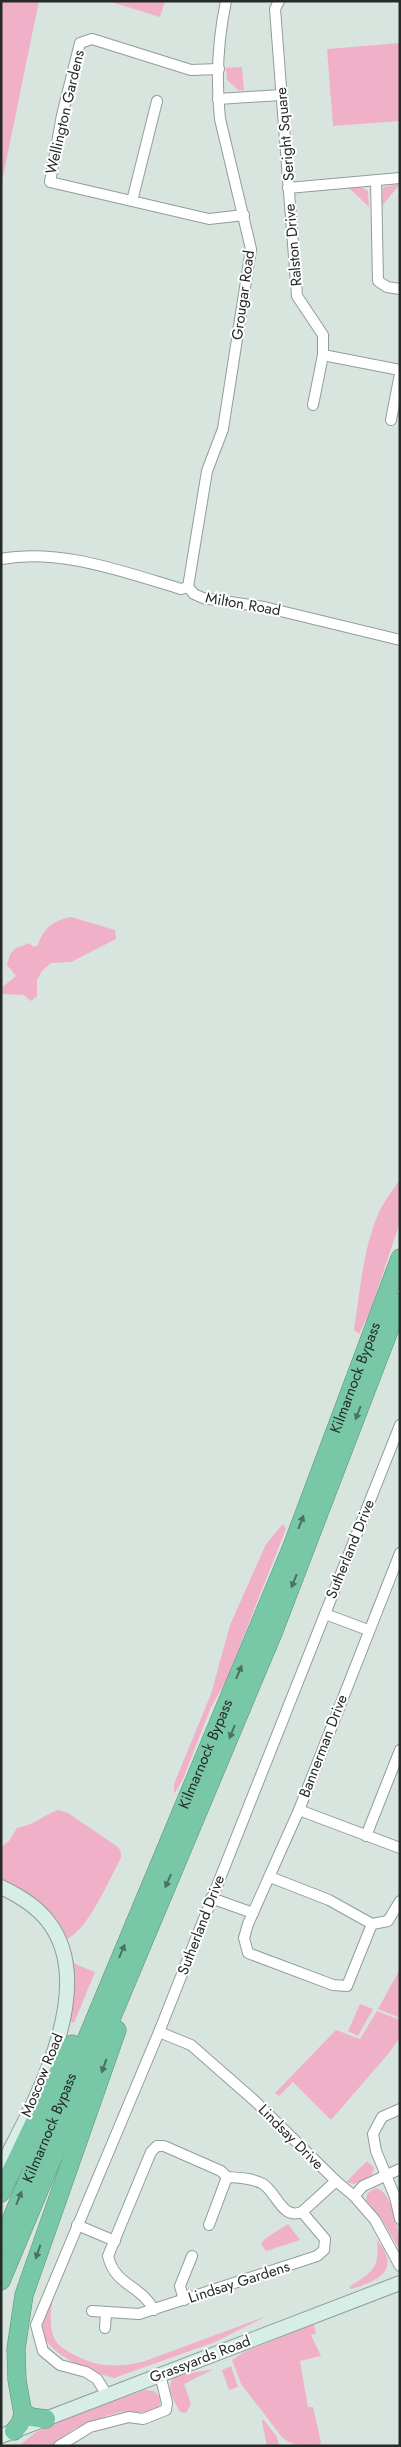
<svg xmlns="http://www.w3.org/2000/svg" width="401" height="2447" font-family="Jost,sans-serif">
  <rect width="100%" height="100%" fill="#d8e5df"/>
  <!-- green -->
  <g fill="#f0b1c8">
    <path d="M 1,1 L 39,1 L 1,186 Z"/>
    <path d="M 108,1 L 165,1 L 160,17 Z"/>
    <path d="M 400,43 L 400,121 L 333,126 L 327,49 Z"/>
    <path d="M 242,67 L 244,90 L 238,90 L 227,80 L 226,68 Z"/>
    <path d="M 400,184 L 381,207 L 383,187 Z"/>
    <path d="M 358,186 L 368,191 L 369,207 L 349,188 Z"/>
    <path d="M 71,917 L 115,930 L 116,939 L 71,962 L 51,963 L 42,971 L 37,980 L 37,996 L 31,1001 L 24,995 L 2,994 L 1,988 L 16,976 L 7,965 L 10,954 L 16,948 L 30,943 L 33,947 L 38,945 C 43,928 54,920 71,917 Z"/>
    <path d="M 400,1179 L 400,1222 L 370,1312 L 359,1334 L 354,1330 C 360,1290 363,1249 379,1212 C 384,1201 393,1190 400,1179 Z"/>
    <path d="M 283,1524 L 286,1529 L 284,1534 L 226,1681 L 211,1707 L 183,1779 L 174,1794 L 174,1784 L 211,1694 L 230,1625 L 266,1544 Z"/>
    <path d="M 58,1810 L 68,1813 L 118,1847 L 121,1852 L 121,1858 C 109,1879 89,1929 67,1939 C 56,1908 29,1893 1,1879 L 1,1847 L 9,1841 L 17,1828 C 32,1826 44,1815 58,1810 Z"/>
    <path d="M 73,1963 L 95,1972 L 74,2023 L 68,2020 Z"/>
    <path d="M 400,1969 L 400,2018 L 378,2009 Z"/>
    <path d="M 360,2004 L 373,2009 L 358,2036 L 348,2031 Z"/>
    <path d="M 377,2011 L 400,2020 L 400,2037 L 389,2053 L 331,2120 L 293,2082 L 279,2096 L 275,2093 L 336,2030 L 360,2039 Z"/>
    <path d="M 367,2161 L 374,2168 L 371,2177 L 354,2184 L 346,2182 Z"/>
    <path d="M 375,2188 C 393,2190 400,2235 400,2250 L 382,2220 L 366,2200 L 367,2194 Z"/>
    <path d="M 288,2224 L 300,2240 L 266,2251 L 261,2244 L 266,2238 Z"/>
    <path d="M 377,2240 C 401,2270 380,2280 351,2289 L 349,2287 C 372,2272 380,2269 377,2240 Z"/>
    <path d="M 50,2299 L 53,2299 C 50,2311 49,2330 56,2341 C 60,2350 90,2363 99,2364 C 114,2367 132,2365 145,2361 L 267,2316 L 215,2342 L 114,2378 C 92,2372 45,2355 42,2329 C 41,2319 47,2308 50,2299 Z"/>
    <path d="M 314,2324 L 316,2333 L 311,2335 L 321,2356 L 300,2361 L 308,2407 L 313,2407 L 321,2442 L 319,2445 C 304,2446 293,2447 282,2437 L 241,2384 L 232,2360 L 244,2352 Z"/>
    <path d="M 231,2366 L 238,2387 L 229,2390 L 222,2370 Z"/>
    <path d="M 214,2369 L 184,2384 L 191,2404 L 186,2413 L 180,2412 C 174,2400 165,2388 174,2376 Z"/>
    <path d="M 145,2390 L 154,2391 L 161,2398 L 159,2407 L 153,2412 L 122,2412 L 109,2415 L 74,2429 L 51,2446 L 19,2446 L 36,2432 L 56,2424 L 58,2420 Z"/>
    <path d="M 263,2419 L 277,2437 L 279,2446 L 267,2446 L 262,2422 Z"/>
  </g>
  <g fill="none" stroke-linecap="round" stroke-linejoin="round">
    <!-- street casing -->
    <g stroke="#919e98" stroke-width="12">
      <g id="street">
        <path d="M 279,1 L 275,9 L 297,296 L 323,335 L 323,355 L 313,405"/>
        <path d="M 219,69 L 191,70 L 92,39 L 80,43 L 62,115 L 50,182 L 209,219 L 244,215"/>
        <path d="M 218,99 L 281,95"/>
        <path d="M 376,180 L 378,281 L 387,287 L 400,289"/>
        <path d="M 288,188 L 400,178"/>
        <path d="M 132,201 L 157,101"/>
        <path d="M 323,355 L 400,370"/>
        <path d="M 391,420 L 400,374"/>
        <path d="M 1,559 C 61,548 124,572 181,589 L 188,587"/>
        <path d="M 188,587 L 207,471 L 223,429 L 251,249 L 220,119 C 216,81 218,39 226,1"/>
        <path d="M 188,587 L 194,594 L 203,598 L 264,607 L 400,640"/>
        <path d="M 325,1614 L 368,1630"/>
        <path d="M 299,1810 L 400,1848"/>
        <path d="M 366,1836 L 400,1750"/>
        <path d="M 270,1877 L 329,1900 L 372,1924 L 388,1921 L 400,1901"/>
        <path d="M 211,1898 L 253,1913"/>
        <path d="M 372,1924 L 347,1986 L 333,1985 L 248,1953 L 244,1938 L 248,1924 L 299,1810 L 400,1553"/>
        <path d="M 159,2032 L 191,2045 L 256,2102 L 336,2181 L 354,2196 L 375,2220 L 400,2266"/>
        <path d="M 400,2109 L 382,2117 L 373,2134 L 376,2151 L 395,2197 L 400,2219"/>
        <path d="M 227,2177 C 240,2178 252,2178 263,2184 C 277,2193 282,2220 302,2212"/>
        <path d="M 354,2196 L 363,2186 L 400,2169"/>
        <path d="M 77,2225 L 115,2241"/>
        <path d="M 209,2225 L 227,2177"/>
        <path d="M 184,2300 L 180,2286 L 192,2256"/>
        <path d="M 154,2310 C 141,2285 115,2286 108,2256 L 151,2152 L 157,2146 L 164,2146 L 221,2171 L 227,2177"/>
        <path d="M 92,2311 L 139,2314 L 317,2256 L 324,2250 L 325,2239 L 302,2212 L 336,2181"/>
        <path d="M 105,2328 L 106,2312"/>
        <path d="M 107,2395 L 97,2379 L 86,2372 L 60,2365 L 43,2351 L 36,2325 L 159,2032 L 400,1425"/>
        <path d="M 59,2446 L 90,2427 L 129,2417 L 143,2419 L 166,2410 L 167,2403 L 160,2374"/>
      </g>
    </g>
    <!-- secondary casing -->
    <g stroke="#919e98" stroke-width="16">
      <g id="secondary">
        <path d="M 1,1887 C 18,1895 35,1905 47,1920 C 101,1986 33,2105 1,2168"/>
        <path d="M 1,2436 L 400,2283"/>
      </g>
    </g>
    <!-- highway casing -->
    <g stroke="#5b907b" stroke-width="19">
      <g id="highway">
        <path d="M 1,2193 L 72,2044"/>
        <path id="s1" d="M 1,2244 L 291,1549 L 400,1258"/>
        <path d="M 1,2281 L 273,1633 L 400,1302"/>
        <path d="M 23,2412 L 31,2417 L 46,2419"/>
        <path d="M 14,2431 L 20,2424 L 23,2414 L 17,2380 L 16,2349 L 24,2295 L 117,2030"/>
      </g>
    </g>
    <!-- street -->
    <use href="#street" stroke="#fff" stroke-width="10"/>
    <!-- secondary -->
    <use href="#secondary" stroke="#d6eee5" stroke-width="14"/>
    <!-- highway -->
    <use href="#highway" stroke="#78c7a7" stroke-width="18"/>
  </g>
  <!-- one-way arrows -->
  <defs><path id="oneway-solid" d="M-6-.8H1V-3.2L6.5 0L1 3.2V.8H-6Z" transform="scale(1.25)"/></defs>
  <g fill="#4a7161">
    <use href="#oneway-solid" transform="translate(358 1413) rotate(111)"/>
    <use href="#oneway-solid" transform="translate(301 1522) rotate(-69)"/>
    <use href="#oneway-solid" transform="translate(294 1581) rotate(112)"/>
    <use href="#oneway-solid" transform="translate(239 1672) rotate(-67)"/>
    <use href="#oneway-solid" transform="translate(232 1732) rotate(112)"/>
    <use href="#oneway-solid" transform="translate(168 1881) rotate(114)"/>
    <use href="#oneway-solid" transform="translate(122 1951) rotate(-67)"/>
    <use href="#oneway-solid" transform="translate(104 2066) rotate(110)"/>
    <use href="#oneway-solid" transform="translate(19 2198) rotate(-68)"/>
    <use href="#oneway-solid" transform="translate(38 2252) rotate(109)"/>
  </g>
  <g text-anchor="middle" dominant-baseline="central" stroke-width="4" stroke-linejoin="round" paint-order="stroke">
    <!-- street labels -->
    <g font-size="15" fill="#252a28" stroke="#fff">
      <text transform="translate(65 112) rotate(-77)">Wellington Gardens</text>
      <text transform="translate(285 134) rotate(-95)">Seright Square</text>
      <text transform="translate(293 245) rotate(-95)">Ralston Drive</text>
      <text transform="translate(243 295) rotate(-82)">Grougar Road</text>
      <text transform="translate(243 604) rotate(10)">Milton Road</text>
      <text stroke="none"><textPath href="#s1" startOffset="936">Kilmarnock Bypass</textPath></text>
      <text transform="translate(350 1549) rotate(-68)">Sutherland Drive</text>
      <text transform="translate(323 1746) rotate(-69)">Bannerman Drive</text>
      <text stroke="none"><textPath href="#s1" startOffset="531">Kilmarnock Bypass</textPath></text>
      <text transform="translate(201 1925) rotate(-69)">Sutherland Drive</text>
      <text transform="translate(42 2075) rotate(-68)">Moscow Road</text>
      <text stroke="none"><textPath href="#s1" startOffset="126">Kilmarnock Bypass</textPath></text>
      <text transform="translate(291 2137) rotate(45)">Lindsay Drive</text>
      <text transform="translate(239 2282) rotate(-18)">Lindsay Gardens</text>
      <text transform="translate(200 2359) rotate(-21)">Grassyards Road</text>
    </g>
  </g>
  <!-- border -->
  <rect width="401" height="2447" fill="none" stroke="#252a28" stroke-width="5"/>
</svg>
